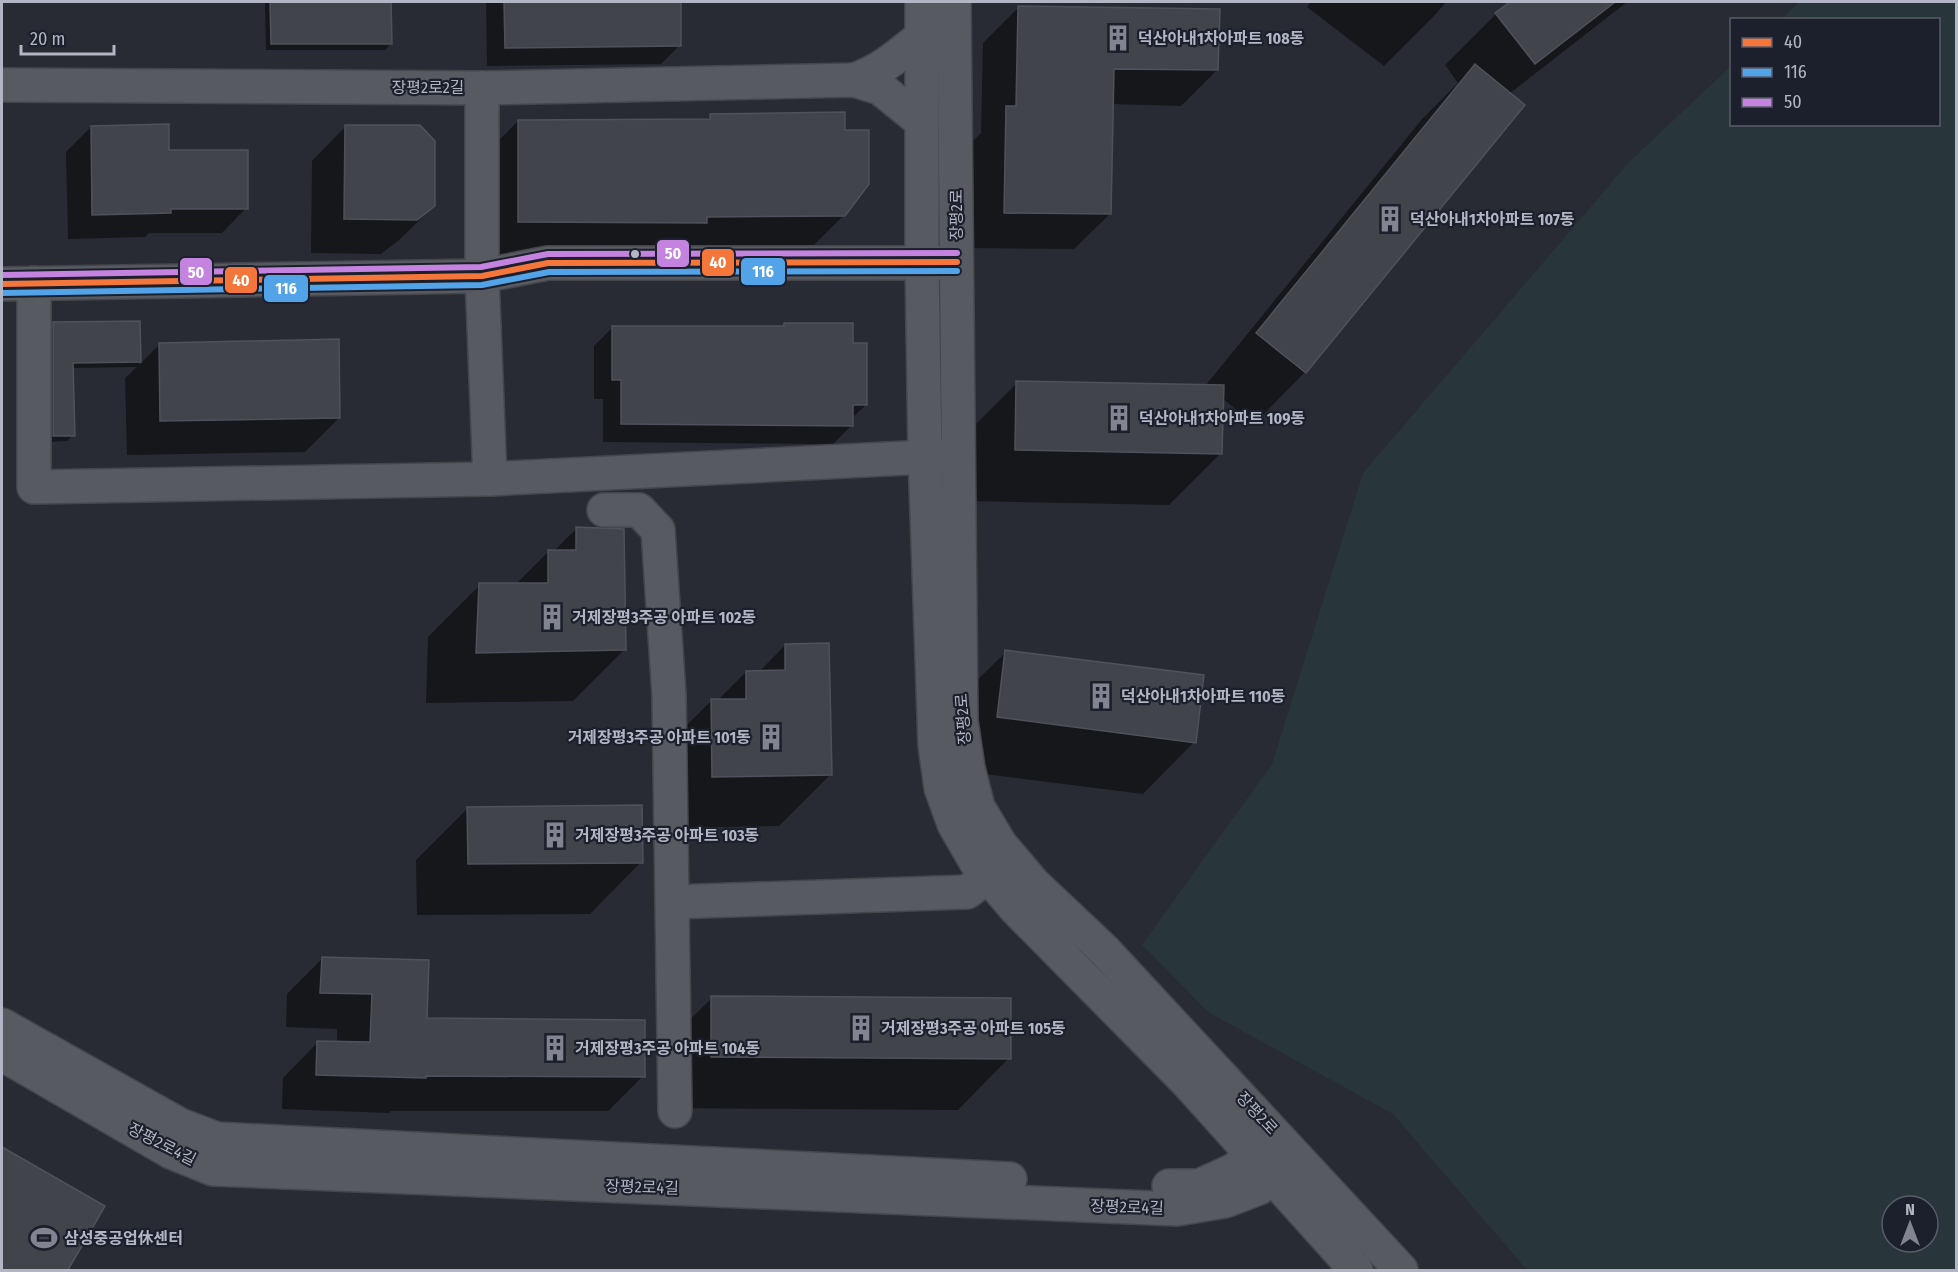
<svg xmlns="http://www.w3.org/2000/svg" width="1958" height="1272" font-family="'Fira Sans Condensed','Noto Sans KR',sans-serif">
  <rect width="100%" height="100%" fill="#282b33"/>
  <!-- green -->
  <path fill="#28353a" fill-rule="evenodd" d="M 1799,2 L 1956,2 L 1956,1270 L 1527,1270 L 1393,1114 L 1208,1012 L 1142,945 L 1272,764 L 1363,473 L 1629,162 L 1731,66 L 1732,124 L 1938,124 L 1938,20 L 1781,19 ZM 1892,1206 L 1928,1206 L 1928,1242 L 1892,1242 Z"/>
  <!-- shadow -->
  <g fill="#0007">
    <path d="M 265,2 L 390,2 L 391,44 L 385,50 L 266,50 Z"/>
    <path d="M 486,2 L 679,2 L 680,45 L 661,64 L 487,66 Z"/>
    <path d="M 1311,2 L 1446,2 L 1436,14 L 1384,66 L 1307,7 Z"/>
    <path d="M 1512,2 L 1627,2 L 1509,94 L 1305,372 L 1254,424 L 1222,398 L 1221,453 L 1169,505 L 964,501 L 965,435 L 1017,383 L 1205,386 L 1423,118 L 1458,83 L 1445,65 L 1496,14 Z"/>
    <path d="M 1019,7 L 1217,70 L 1181,106 L 1112,104 L 1110,214 L 1074,249 L 969,248 L 971,143 L 981,133 L 983,43 Z"/>
    <path d="M 710,116 L 844,215 L 810,249 L 671,257 L 484,255 L 484,155 L 518,121 L 705,121 Z"/>
    <path d="M 346,126 L 434,206 L 399,240 L 381,254 L 311,253 L 312,161 Z"/>
    <path d="M 91,127 L 168,151 L 246,208 L 222,233 L 149,233 L 145,237 L 68,239 L 66,152 Z"/>
    <path d="M 139,322 L 139,365 L 160,344 L 339,418 L 305,452 L 127,455 L 125,378 L 137,367 L 71,368 L 73,435 L 67,441 L 48,442 L 48,329 L 53,323 Z"/>
    <path d="M 784,325 L 851,344 L 866,405 L 852,418 L 852,425 L 833,444 L 603,442 L 603,399 L 594,399 L 594,346 L 613,327 L 782,327 Z"/>
    <path d="M 577,528 L 625,649 L 573,701 L 426,703 L 428,637 L 480,585 L 515,585 L 549,551 L 554,551 Z"/>
    <path d="M 785,645 L 831,774 L 779,826 L 661,828 L 660,752 L 712,700 L 718,700 L 746,672 L 759,672 Z"/>
    <path d="M 1006,652 L 1194,742 L 1143,794 L 946,769 L 954,703 Z"/>
    <path d="M 468,808 L 641,862 L 590,914 L 417,915 L 416,860 Z"/>
    <path d="M 322,959 L 426,1020 L 643,1076 L 608,1111 L 391,1111 L 389,1113 L 282,1109 L 283,1078 L 318,1042 L 337,1043 L 337,1029 L 286,1027 L 287,994 Z"/>
    <path d="M 712,998 L 1009,1058 L 958,1110 L 660,1108 L 660,1049 Z"/>
    <path d="M 2,1149 L 103,1206 L 66,1270 L 2,1270 Z"/>
  </g>
  <!-- building -->
  <g fill="#42444b" stroke="#4f525b" stroke-width="1.5">
    <path d="M 270,2 L 391,2 L 392,44 L 271,44 Z"/>
    <path d="M 504,2 L 681,2 L 681,46 L 505,48 Z"/>
    <path d="M 1510,2 L 1615,2 L 1535,64 L 1495,13 Z"/>
    <path d="M 1018,6 L 1220,9 L 1218,70 L 1114,69 L 1111,214 L 1004,213 L 1006,106 L 1016,106 Z"/>
    <path d="M 1475,64 L 1525,105 L 1306,373 L 1256,333 Z"/>
    <path d="M 845,112 L 845,130 L 869,130 L 869,184 L 845,216 L 707,217 L 707,223 L 518,222 L 518,120 L 710,119 L 710,114 Z"/>
    <path d="M 169,124 L 169,150 L 248,150 L 248,209 L 171,209 L 171,213 L 92,215 L 91,126 Z"/>
    <path d="M 345,125 L 420,125 L 435,141 L 435,206 L 417,220 L 344,219 Z"/>
    <path d="M 140,321 L 141,362 L 73,363 L 75,436 L 53,436 L 53,322 Z"/>
    <path d="M 784,323 L 853,323 L 853,343 L 867,343 L 867,405 L 853,405 L 853,426 L 621,424 L 621,380 L 612,380 L 612,326 L 784,326 Z"/>
    <path d="M 339,339 L 340,418 L 160,421 L 159,343 Z"/>
    <path d="M 1016,381 L 1224,385 L 1222,454 L 1015,450 Z"/>
    <path d="M 576,527 L 624,529 L 626,650 L 476,653 L 479,583 L 548,583 L 548,550 L 576,550 Z"/>
    <path d="M 829,643 L 832,775 L 712,777 L 711,699 L 746,699 L 746,671 L 785,670 L 785,644 Z"/>
    <path d="M 1005,650 L 1204,675 L 1196,743 L 997,717 Z"/>
    <path d="M 642,805 L 643,863 L 468,864 L 467,807 Z"/>
    <path d="M 322,957 L 429,960 L 427,1018 L 645,1020 L 645,1077 L 426,1076 L 426,1078 L 316,1075 L 317,1041 L 370,1042 L 372,994 L 320,993 Z"/>
    <path d="M 711,996 L 1011,998 L 1011,1059 L 711,1057 Z"/>
    <path d="M 2,1147 L 105,1206 L 68,1270 L 2,1270 Z"/>
  </g>
  <g fill="none" stroke-linecap="round" stroke-linejoin="round">
    <!-- minor casing -->
    <g stroke="#44464c" stroke-width="36">
      <g id="minor">
        <path d="M 922,2 L 922,264 L 925,456 L 935,745 L 941,788 L 954,824 L 976,862 L 1016,909 L 1187,1082 L 1356,1270"/>
        <path d="M 954,2 L 961,721 L 968,768 L 978,807 L 1000,844 L 1033,883 L 1104,950 L 1401,1270"/>
        <path d="M 854,80 C 881,71 900,54 922,36"/>
        <path d="M 2,85 L 482,88 L 854,80 L 880,88 L 922,122"/>
        <path d="M 482,88 L 482,276 L 490,479"/>
        <path d="M 34,283 L 34,487 L 490,479 L 946,456"/>
        <path d="M 2,284 L 482,276 L 548,263 L 943,263"/>
        <path d="M 604,510 L 639,510 L 658,530 L 669,695 L 675,1111"/>
        <path d="M 672,902 L 967,892 L 1006,863"/>
        <path d="M 2,1025 L 180,1125 L 217,1139 L 1010,1179"/>
        <path d="M 2,1054 L 171,1152 L 213,1169 L 1177,1209 L 1225,1201 L 1259,1188 L 1287,1165"/>
        <path d="M 1169,1186 L 1199,1186 L 1234,1170 L 1270,1143"/>
      </g>
    </g>
    <!-- minor -->
    <use href="#minor" stroke="#585a61" stroke-width="33"/>
    <!-- bus-1 casing -->
    <g stroke="#1c202c" stroke-width="10">
      <path id="bus-1" d="M 2,284 L 482,276 L 548,263 L 957,262"/>
    </g>
    <!-- bus-2 casing -->
    <g stroke="#1c202c" stroke-width="10">
      <path id="bus-2" d="M 2,293 L 482,285 L 549,272 L 957,271"/>
    </g>
    <!-- bus-3 casing -->
    <g stroke="#1c202c" stroke-width="10">
      <path id="bus-3" d="M 2,275 L 481,267 L 548,254 L 957,253"/>
    </g>
    <!-- bus-1 -->
    <use href="#bus-1" stroke="#f5763a" stroke-width="6"/>
    <!-- bus-2 -->
    <use href="#bus-2" stroke="#53a3e8" stroke-width="6"/>
    <!-- bus-3 -->
    <use href="#bus-3" stroke="#c483df" stroke-width="6"/>
  </g>
  <!-- icons -->
  <defs>
    <g id="building-bare" transform="scale(2.07)"><path d="M-4-6H4V6H1V3H-1V6H-4ZM-2.5-4.3h1.7v1.8h-1.7ZM.8-4.3h1.7v1.8H.8ZM-2.5-1h1.7V.8h-1.7ZM.8-1h1.7V.8H.8Z" fill="#828591" stroke="#1c202c" stroke-width="2.5" paint-order="stroke"/></g>
    <g id="stadium-bare" transform="scale(2.07)"><path d="M0-5a6.5 5 0 1 0 0 10a6.5 5 0 1 0 0-10ZM-3.5-1.8h7v3.6h-7Z" fill="#828591" stroke="#1c202c" stroke-width="2.5" paint-order="stroke"/></g>
  </defs>
  <g fill-rule="evenodd">
    <use href="#building-bare" x="1118" y="38"/>
    <use href="#building-bare" x="1390" y="219"/>
    <use href="#building-bare" x="1119" y="418"/>
    <use href="#building-bare" x="552" y="617"/>
    <use href="#building-bare" x="1101" y="696"/>
    <use href="#building-bare" x="771" y="737"/>
    <use href="#building-bare" x="555" y="835"/>
    <use href="#building-bare" x="861" y="1028"/>
    <use href="#building-bare" x="555" y="1048"/>
    <use href="#stadium-bare" x="44" y="1238"/>
  </g>
  <!-- markers -->
  <circle fill="#b2b5c4" stroke="#1c202c" stroke-width="2" cx="635" cy="254" r="5"/>
  <g text-anchor="middle" dominant-baseline="central" stroke-width="4.5" stroke-linejoin="round" paint-order="stroke">
    <!-- poi labels -->
    <g font-size="16" font-weight="bold" fill="#b2b5c4" stroke="#1c202c" text-anchor="start">
      <text x="1138" y="38">덕산아내1차아파트 108동</text>
      <text x="1410" y="219">덕산아내1차아파트 107동</text>
      <text x="1139" y="418">덕산아내1차아파트 109동</text>
      <text x="572" y="617">거제장평3주공 아파트 102동</text>
      <text x="1121" y="696">덕산아내1차아파트 110동</text>
      <text x="751" y="737" text-anchor="end">거제장평3주공 아파트 101동</text>
      <text x="575" y="835">거제장평3주공 아파트 103동</text>
      <text x="881" y="1028">거제장평3주공 아파트 105동</text>
      <text x="575" y="1048">거제장평3주공 아파트 104동</text>
      <text x="64" y="1238">삼성중공업休센터</text>
    </g>
    <!-- street labels -->
    <g font-size="16" fill="#b2b5c4" stroke="#1c202c">
      <text x="428" y="87">장평2로2길</text>
      <text transform="translate(956 215) rotate(-90)">장평2로</text>
      <text transform="translate(963 719) rotate(-94)">장평2로</text>
      <text transform="translate(1257 1113) rotate(47)">장평2로</text>
      <text transform="translate(162 1144) rotate(27)">장평2로4길</text>
      <text transform="translate(642 1187) rotate(2)">장평2로4길</text>
      <text transform="translate(1127 1207) rotate(2)">장평2로4길</text>
    </g>
  </g>
  <g stroke="#1c202c" stroke-width="2">
    <rect x="656" y="239" width="34" height="29" rx="6" fill="#c483df"/>
    <rect x="701" y="248" width="34" height="29" rx="6" fill="#f5763a"/>
    <rect x="740" y="257" width="46" height="29" rx="6" fill="#53a3e8"/>
    <rect x="179" y="257" width="34" height="29" rx="6" fill="#c483df"/>
    <rect x="224" y="266" width="34" height="28" rx="6" fill="#f5763a"/>
    <rect x="263" y="274" width="46" height="29" rx="6" fill="#53a3e8"/>
  </g>
  <g font-size="16" text-anchor="middle" font-weight="bold" fill="#fff">
    <text x="673" y="259">50</text>
    <text x="718" y="268">40</text>
    <text x="763" y="277">116</text>
    <text x="196" y="278">50</text>
    <text x="241" y="286">40</text>
    <text x="286" y="294">116</text>
  </g>
  <!-- border -->
  <rect width="1958" height="1272" fill="none" stroke="#b2b5c4" stroke-width="6"/>
  <!-- legend -->
  <rect x="1730" y="18" width="210" height="108" fill="#1c202c" stroke="#585c69" stroke-width="1.5"/>
  <rect x="1742" y="38" width="30" height="9" fill="#f5763a" stroke="#585c69" stroke-width="1.5"/>
  <text x="1784" y="48" font-size="18" fill="#b2b5c4">40</text>
  <rect x="1742" y="68" width="30" height="9" fill="#53a3e8" stroke="#585c69" stroke-width="1.5"/>
  <text x="1784" y="78" font-size="18" fill="#b2b5c4">116</text>
  <rect x="1742" y="98" width="30" height="9" fill="#c483df" stroke="#585c69" stroke-width="1.5"/>
  <text x="1784" y="108" font-size="18" fill="#b2b5c4">50</text>
  <!-- north arrow -->
  <g transform="translate(1910 1224)"><circle r="28" fill="#1c202c" stroke="#585c69" stroke-width="1.5"/>
  <path d="M0-4.5L10 22L0 15L-10 22Z" fill="#828591"/>
  <text y="-9" font-size="16" font-weight="bold" text-anchor="middle" fill="#b2b5c4">N</text>
  </g>
  <!-- scale -->
  <path d="M21 45v9h93v-9" fill="none" stroke="#b2b5c4" stroke-width="3"/>
  <text x="30" y="45" font-size="18" fill="#b2b5c4" stroke="#1c202c" stroke-width="4.5" paint-order="stroke">20 m</text>
</svg>
